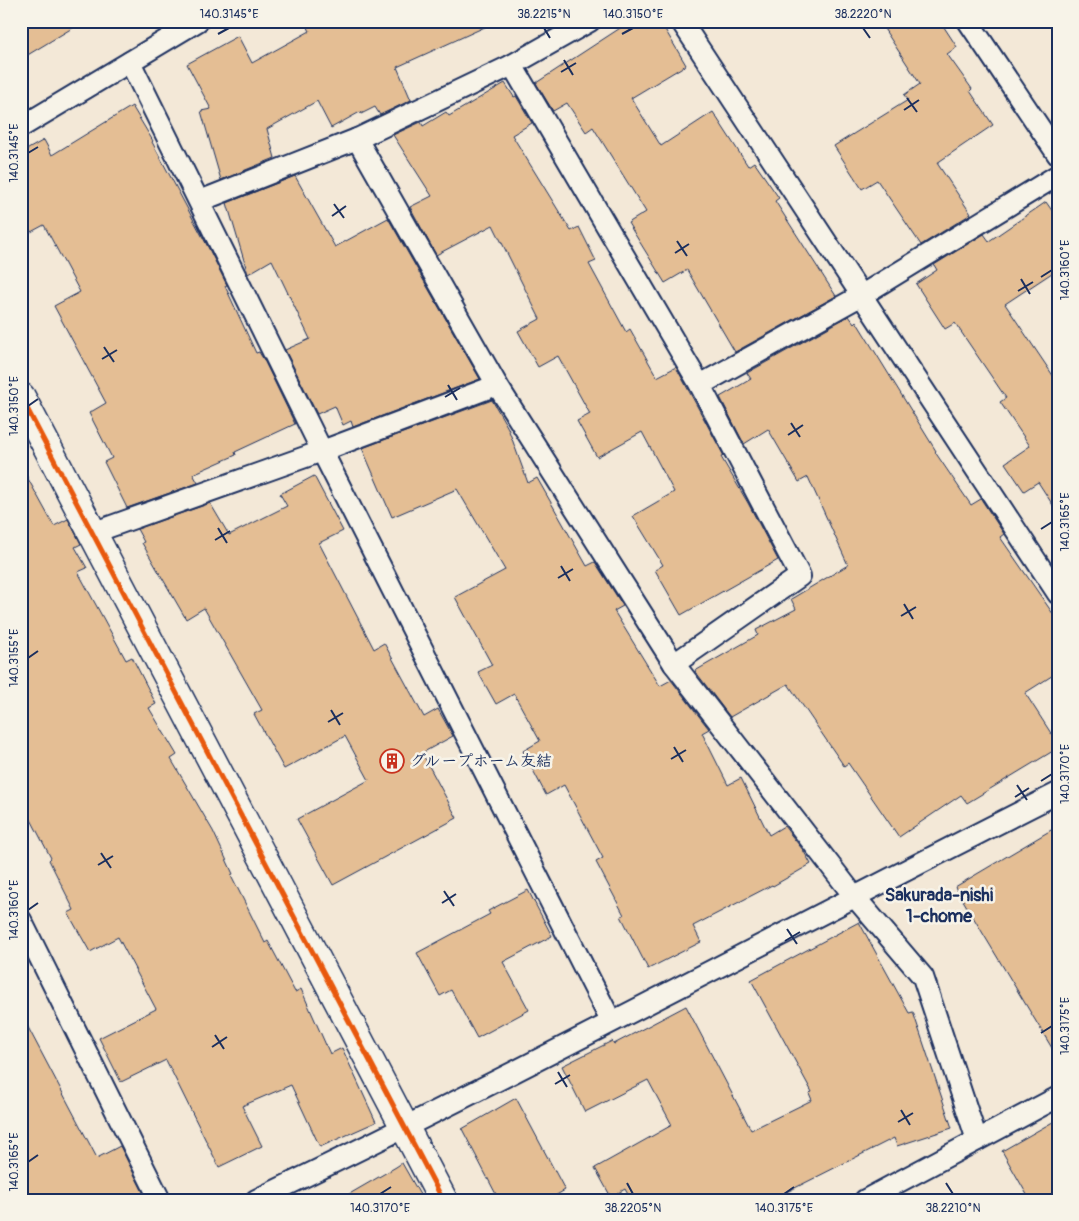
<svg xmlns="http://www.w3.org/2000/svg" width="1079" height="1221" font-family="Pangolin,'Klee One',sans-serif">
  <rect width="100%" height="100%" fill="#f3e8d7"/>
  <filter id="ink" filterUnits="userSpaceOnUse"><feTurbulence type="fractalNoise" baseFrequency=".02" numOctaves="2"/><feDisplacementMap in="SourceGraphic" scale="10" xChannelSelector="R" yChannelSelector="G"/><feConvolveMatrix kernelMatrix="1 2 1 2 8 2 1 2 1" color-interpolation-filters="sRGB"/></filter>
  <g filter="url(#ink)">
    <!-- building -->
    <g fill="#e4be94" stroke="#1b2f5e">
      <path d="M 21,21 L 84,21 L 21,59 Z"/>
      <path d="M 304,21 L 498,21 L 397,67 L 411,100 L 380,115 L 375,107 L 361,114 L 360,112 L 331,128 L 317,101 L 267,129 L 275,158 L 221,180 L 201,111 L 211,109 L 187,64 L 238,36 L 252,63 L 310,31 Z"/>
      <path d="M 631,21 L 660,21 L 686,65 L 631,98 L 661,146 L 713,112 L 748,166 L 754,162 L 779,198 L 775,201 L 836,296 L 735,352 L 687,270 L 665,283 L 628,223 L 646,212 L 593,127 L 586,132 L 567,103 L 553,111 L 536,83 Z"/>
      <path d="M 879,21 L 940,21 L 957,47 L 947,54 L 972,89 L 970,91 L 993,125 L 937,163 L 971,214 L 921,245 L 877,180 L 862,189 L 834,146 L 908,100 L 904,95 L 920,84 Z"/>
      <path d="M 505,83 L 514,97 L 516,96 L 532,123 L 512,135 L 571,231 L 579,227 L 596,261 L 589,264 L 626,332 L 630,329 L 657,377 L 676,367 L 724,456 L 721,457 L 748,503 L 778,560 L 681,615 L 655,570 L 663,565 L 633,516 L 674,492 L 642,432 L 597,457 L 577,421 L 590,414 L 558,356 L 538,367 L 518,331 L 540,319 L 493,225 L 436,255 L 410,207 L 432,196 L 393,135 L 421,122 L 423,126 L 446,112 L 449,116 Z"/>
      <path d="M 132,106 L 153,141 L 152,142 L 209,249 L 227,285 L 225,286 L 256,353 L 259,352 L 264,360 L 295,424 L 235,452 L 236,455 L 193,474 L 198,483 L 127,508 L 104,462 L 112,458 L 89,413 L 106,403 L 54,306 L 80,292 L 44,225 L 31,232 L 21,214 L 21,153 L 44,140 L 52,155 Z"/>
      <path d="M 295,176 L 335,247 L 388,218 L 480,379 L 353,427 L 351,421 L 343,425 L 335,406 L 317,414 L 285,350 L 310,339 L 272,260 L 248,274 L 227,203 Z"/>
      <path d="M 1046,202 L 1058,219 L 1058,269 L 1005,304 L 1058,383 L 1058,513 L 1038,482 L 1024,491 L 1005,463 L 1030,446 L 1000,402 L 1006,398 L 955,323 L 945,329 L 916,284 L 937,270 L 934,265 L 984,234 L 989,241 Z"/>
      <path d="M 849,316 L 854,323 L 856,321 L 936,451 L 935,452 L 971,505 L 981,499 L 1004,534 L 1000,537 L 1058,621 L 1058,672 L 1025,693 L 1058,744 L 1058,748 L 967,803 L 961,795 L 899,837 L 848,763 L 844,766 L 788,684 L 730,717 L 695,671 L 758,635 L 756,630 L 796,609 L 791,599 L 848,565 L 808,477 L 799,482 L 768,429 L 744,444 L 720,397 L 751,379 L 747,373 Z"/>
      <path d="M 492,400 L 508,428 L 528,483 L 537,478 L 587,566 L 595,562 L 623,606 L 614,611 L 660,686 L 671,680 L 709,729 L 702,733 L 728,785 L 741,778 L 769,835 L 784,826 L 803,850 L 811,864 L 773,886 L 772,885 L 693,926 L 701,942 L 648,969 L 621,916 L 624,915 L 596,862 L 603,858 L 564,785 L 546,795 L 523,751 L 540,741 L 514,694 L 496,704 L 478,672 L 492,665 L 455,597 L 505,570 L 457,489 L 392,517 L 362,448 Z"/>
      <path d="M 21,466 L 54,526 L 68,519 L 81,544 L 75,547 L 87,568 L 78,572 L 126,660 L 132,657 L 156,704 L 149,708 L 177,755 L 171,759 L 213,831 L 233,874 L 231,875 L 265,943 L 268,941 L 295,992 L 301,989 L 330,1054 L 342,1048 L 376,1122 L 320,1147 L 291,1085 L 242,1106 L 262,1146 L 219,1167 L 166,1060 L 121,1082 L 99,1038 L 156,1009 L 118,937 L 90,952 L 68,913 L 74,910 L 49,860 L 51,858 L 26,810 L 21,810 Z"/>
      <path d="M 314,476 L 343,531 L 319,543 L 374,649 L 384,643 L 424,717 L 438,709 L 453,736 L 422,753 L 457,818 L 333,885 L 297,819 L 369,780 L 345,736 L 284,769 L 254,714 L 262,710 L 204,608 L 186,619 L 142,543 L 144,542 L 137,529 L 210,503 L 229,535 L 287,506 L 280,494 Z"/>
      <path d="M 1058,826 L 1058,1058 L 955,887 Z"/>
      <path d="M 528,890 L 552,936 L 503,962 L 529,1010 L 477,1038 L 451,990 L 440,996 L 417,953 L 490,914 L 488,911 Z"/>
      <path d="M 859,922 L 909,1013 L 913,1012 L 952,1128 L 897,1146 L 894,1138 L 771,1200 L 631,1200 L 625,1189 L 611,1197 L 595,1168 L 672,1125 L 648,1080 L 585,1112 L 562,1066 L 612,1041 L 614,1044 L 686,1006 L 751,1130 L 812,1100 L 809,1093 L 812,1092 L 751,980 Z"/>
      <path d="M 21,1014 L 97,1158 L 120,1146 L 147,1200 L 21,1200 Z"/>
      <path d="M 516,1098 L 565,1190 L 548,1200 L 499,1200 L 462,1129 Z"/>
      <path d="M 1058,1119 L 1058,1190 L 1041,1200 L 1030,1200 L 1002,1151 Z"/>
      <path d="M 402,1163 L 423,1200 L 339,1200 L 396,1167 Z"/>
    </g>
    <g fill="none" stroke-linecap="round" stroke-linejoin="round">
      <!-- lane casing -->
      <g stroke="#1b2f5e" stroke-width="24">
        <g id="lane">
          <path d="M 590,21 L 512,65 L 700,385 L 862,295 L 1058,175"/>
          <path d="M 681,21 L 1058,594"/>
          <path d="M 968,21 L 1058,155"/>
          <path d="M 130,62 L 322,451 L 497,385"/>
          <path d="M 21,127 L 198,21"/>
          <path d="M 357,139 L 497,385 L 674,664 L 854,896 L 923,977 L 977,1140"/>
          <path d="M 200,201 L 357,139 L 512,65"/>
          <path d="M 92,533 L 322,451 L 611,1021"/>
          <path d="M 674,664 L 800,576 L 700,385"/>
          <path d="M 21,920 L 160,1200"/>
          <path d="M 256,1200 C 526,1070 790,928 1058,793"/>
          <path d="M 865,1200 L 1058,1097"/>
        </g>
      </g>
      <!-- street casing -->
      <g stroke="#1b2f5e" stroke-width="31">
        <path id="street" d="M 21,397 L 443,1200"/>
      </g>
      <!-- lane -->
      <use href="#lane" stroke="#f7f3e8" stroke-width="20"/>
      <!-- street -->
      <use href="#street" stroke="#f7f3e8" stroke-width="28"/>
      <!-- cycleway casing -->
      <g stroke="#f7f3e8" stroke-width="8">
        <path id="cycleway" d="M 21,397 L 443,1200"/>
      </g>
      <!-- cycleway -->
      <use href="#cycleway" stroke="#e8590c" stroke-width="5"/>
    </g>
  </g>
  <!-- ticks -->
  <path fill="none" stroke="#1b2f5e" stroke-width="2" d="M 544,28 L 550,38M 863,28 L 870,38M 218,34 L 229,28M 622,34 L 633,28M 564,60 L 573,75M 561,72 L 576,63M 907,98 L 917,112M 904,110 L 919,100M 28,153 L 38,147M 334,204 L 344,218M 332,216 L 346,206M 677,241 L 687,256M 675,253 L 689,244M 1041,277 L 1052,270M 1021,279 L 1030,294M 1018,291 L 1033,282M 104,347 L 114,362M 102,359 L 117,350M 448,385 L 457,400M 445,397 L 460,388M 28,406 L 38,399M 791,423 L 800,437M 788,435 L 803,425M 218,528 L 227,543M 1041,529 L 1052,522M 215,540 L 230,531M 561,566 L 570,581M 558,578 L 573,569M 904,604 L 913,619M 901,616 L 916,607M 28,658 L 38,651M 331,710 L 340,725M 328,722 L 343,713M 674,747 L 683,762M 671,759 L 686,750M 1041,781 L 1052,774M 1017,785 L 1027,800M 1015,797 L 1029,788M 101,853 L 111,868M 98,865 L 113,856M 444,891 L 454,906M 442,903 L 456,894M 28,910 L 38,903M 787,929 L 797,944M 785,941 L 800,932M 1041,1033 L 1052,1026M 215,1035 L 224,1049M 212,1047 L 227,1037M 558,1072 L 567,1087M 555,1084 L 570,1075M 901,1110 L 910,1125M 898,1122 L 913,1113M 28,1162 L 38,1155M 627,1183 L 633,1194M 946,1183 L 953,1194M 380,1194 L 391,1187M 784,1194 L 794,1187"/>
  <!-- icons -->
  <defs>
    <g id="building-ring" transform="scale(1.25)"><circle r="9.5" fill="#f7f3e8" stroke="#c8321e" stroke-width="1.5"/><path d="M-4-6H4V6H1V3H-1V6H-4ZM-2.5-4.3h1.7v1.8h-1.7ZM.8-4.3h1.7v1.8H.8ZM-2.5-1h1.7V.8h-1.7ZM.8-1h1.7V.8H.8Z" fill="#c8321e"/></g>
  </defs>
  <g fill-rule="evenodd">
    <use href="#building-ring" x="392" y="761"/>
  </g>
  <g text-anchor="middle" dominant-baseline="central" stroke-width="5" stroke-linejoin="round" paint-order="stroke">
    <!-- poi labels -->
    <g font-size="16" font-weight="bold" fill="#1b2f5e" stroke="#f7f3e8" text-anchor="start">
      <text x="410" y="761">グループホーム友結</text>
    </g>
    <!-- neighbourhood labels -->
    <g font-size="18" font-weight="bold" fill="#1b2f5e" stroke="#f7f3e8">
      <text x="939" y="895">Sakurada-nishi<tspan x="939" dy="21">1-chome</tspan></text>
    </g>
  </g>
  <!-- margin -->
  <rect width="1079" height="1221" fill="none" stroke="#f7f3e8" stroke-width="55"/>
  <rect x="28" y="28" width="1024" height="1166" fill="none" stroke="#1b2f5e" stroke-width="2"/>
  <g font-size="12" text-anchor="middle" fill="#1b2f5e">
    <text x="229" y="18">140.3145°E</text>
    <text x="544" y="18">38.2215°N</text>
    <text x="633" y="18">140.3150°E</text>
    <text x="863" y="18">38.2220°N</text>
    <text transform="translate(14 153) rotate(-90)" y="4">140.3145°E</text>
    <text transform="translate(1065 270) rotate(-90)" y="4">140.3160°E</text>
    <text transform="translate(14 406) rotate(-90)" y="4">140.3150°E</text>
    <text transform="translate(1065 522) rotate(-90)" y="4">140.3165°E</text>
    <text transform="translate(14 658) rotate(-90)" y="4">140.3155°E</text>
    <text transform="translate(1065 774) rotate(-90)" y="4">140.3170°E</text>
    <text transform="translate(14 910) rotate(-90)" y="4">140.3160°E</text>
    <text transform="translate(1065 1026) rotate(-90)" y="4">140.3175°E</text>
    <text transform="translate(14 1162) rotate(-90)" y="4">140.3165°E</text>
    <text x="380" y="1212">140.3170°E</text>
    <text x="633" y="1212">38.2205°N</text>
    <text x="784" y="1212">140.3175°E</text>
    <text x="953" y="1212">38.2210°N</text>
  </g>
</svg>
